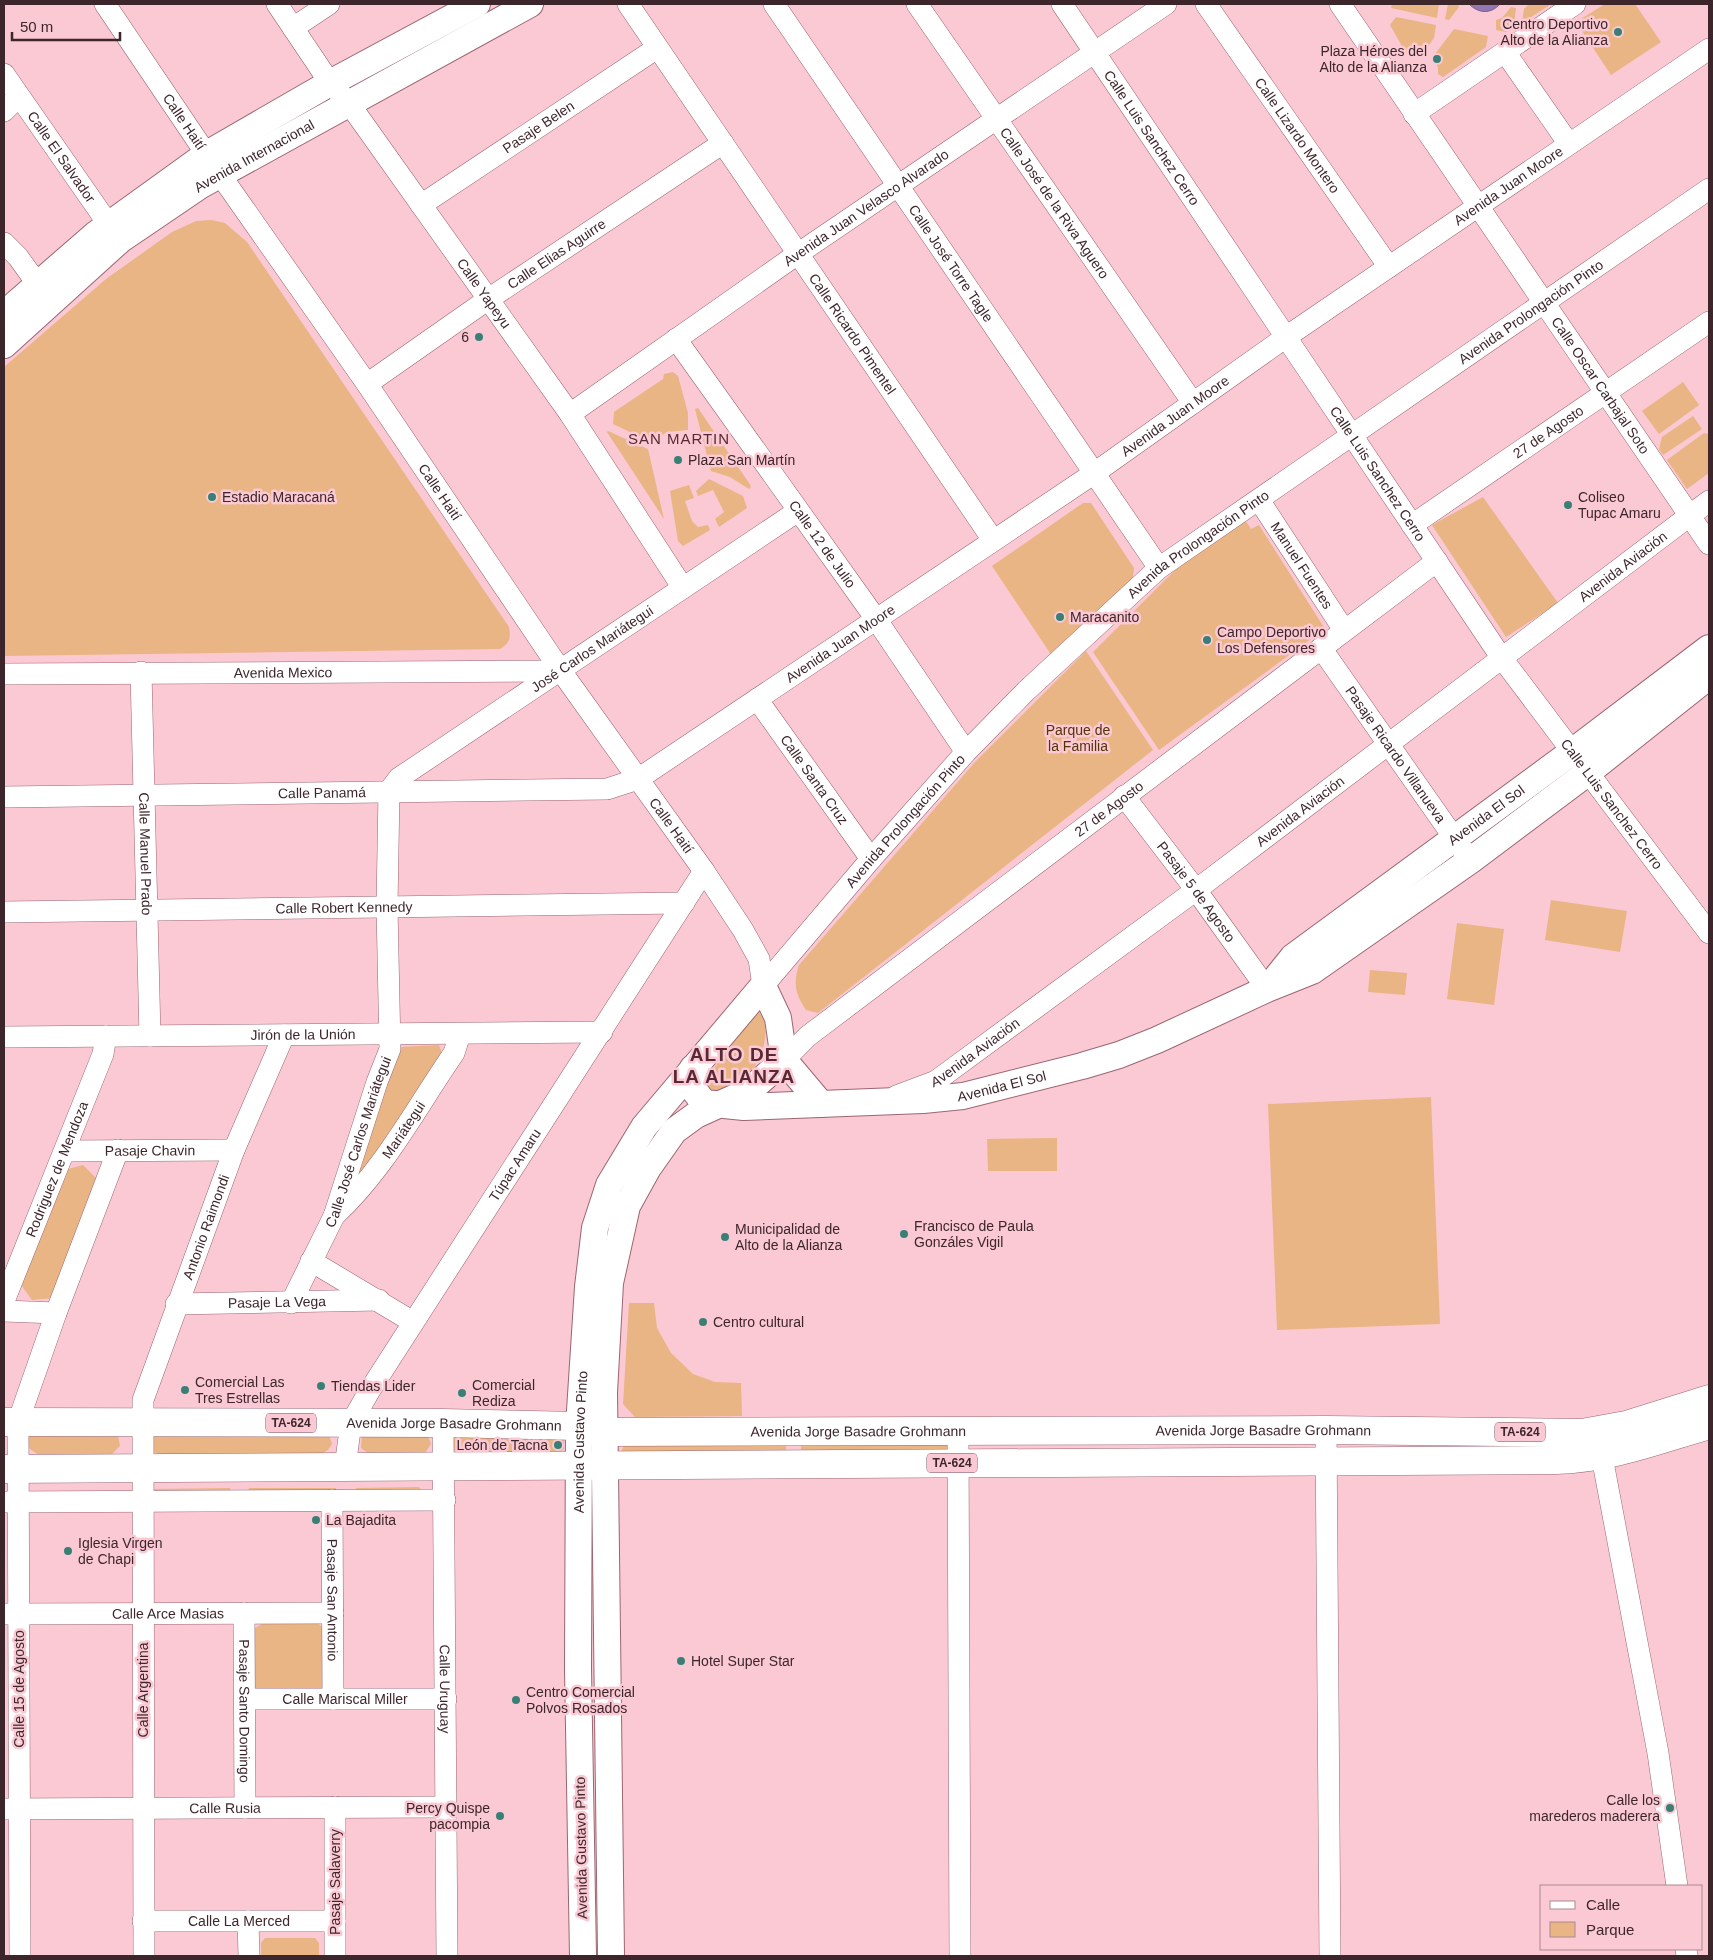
<svg xmlns="http://www.w3.org/2000/svg" width="1713" height="1960" font-family="Arial,sans-serif">
  <rect width="100%" height="100%" fill="#fac9d3"/>
  <!-- green -->
  <g fill="#e9b584">
    <path d="M 1392,4 L 1439,4 L 1437,18 L 1391,8 Z"/>
    <path d="M 1448,4 L 1458,4 L 1459,7 L 1449,20 L 1445,19 Z"/>
    <path d="M 1529,4 L 1551,4 L 1522,23 L 1524,9 Z"/>
    <path d="M 1605,4 L 1635,4 L 1661,42 L 1611,75 L 1576,22 Z"/>
    <path d="M 1511,7 L 1516,8 L 1514,26 L 1506,32 L 1496,30 L 1496,20 L 1502,18 Z"/>
    <path d="M 1396,17 L 1436,25 L 1434,38 L 1424,52 L 1413,52 L 1407,55 L 1390,25 Z"/>
    <path d="M 1454,29 L 1488,36 L 1486,47 L 1443,77 L 1438,74 L 1438,67 L 1432,58 Z"/>
    <path d="M 211,220 L 225,223 L 247,242 L 509,627 C 511,638 510,643 500,649 L 4,656 L 4,367 L 106,279 L 172,232 L 196,221 Z"/>
    <path d="M 673,372 L 678,376 L 688,413 L 688,430 L 667,432 L 651,442 L 613,424 L 614,412 L 663,379 L 664,374 Z"/>
    <path d="M 1683,382 L 1699,405 L 1659,434 L 1642,411 Z"/>
    <path d="M 698,408 L 751,486 L 749,489 L 730,477 L 711,471 L 695,409 Z"/>
    <path d="M 1693,416 L 1702,429 L 1663,455 L 1659,449 L 1662,437 Z"/>
    <path d="M 608,431 L 648,449 L 664,519 L 607,432 Z"/>
    <path d="M 1704,433 L 1709,434 L 1709,473 L 1687,489 L 1667,460 Z"/>
    <path d="M 709,479 L 743,496 L 747,508 L 719,527 L 715,519 L 724,512 L 713,490 L 698,496 L 696,491 Z"/>
    <path d="M 689,485 L 694,498 L 685,501 L 692,521 L 698,527 L 708,525 L 710,530 L 683,546 L 678,541 L 670,491 Z"/>
    <path d="M 1483,497 L 1558,603 L 1506,637 L 1432,525 Z"/>
    <path d="M 1083,503 L 1091,503 L 1134,568 L 1133,578 L 1052,656 L 992,566 Z"/>
    <path d="M 1245,520 L 1251,529 L 1259,525 L 1325,629 L 1159,750 L 1093,652 L 1179,566 Z"/>
    <path d="M 1086,651 L 1153,750 L 818,1013 L 806,1010 C 795,994 793,983 799,965 L 975,762 Z"/>
    <path d="M 1551,900 L 1627,911 L 1620,952 L 1545,940 Z"/>
    <path d="M 1457,923 L 1504,929 L 1494,1005 L 1447,999 Z"/>
    <path d="M 1370,970 L 1407,973 L 1405,995 L 1368,992 Z"/>
    <path d="M 758,1011 C 779,1034 752,1084 726,1092 C 722,1093 716,1092 711,1092 L 703,1082 Z"/>
    <path d="M 439,1045 L 442,1053 L 434,1066 L 341,1203 L 400,1047 Z"/>
    <path d="M 1431,1097 L 1440,1324 L 1277,1330 L 1268,1104 Z"/>
    <path d="M 1057,1138 L 1057,1171 L 988,1171 L 987,1139 Z"/>
    <path d="M 83,1165 L 98,1180 L 54,1298 L 32,1300 L 19,1282 L 68,1169 Z"/>
    <path d="M 629,1303 L 654,1303 L 657,1328 L 671,1353 L 693,1374 L 715,1382 L 741,1383 L 742,1416 L 635,1417 L 623,1404 Z"/>
    <path d="M 30,1431 L 118,1435 L 120,1446 L 112,1454 L 37,1454 L 30,1449 L 27,1443 Z"/>
    <path d="M 328,1432 L 332,1444 L 328,1450 L 323,1453 L 163,1456 L 149,1450 L 149,1434 Z"/>
    <path d="M 362,1434 L 427,1434 L 431,1444 L 425,1453 L 369,1454 L 361,1448 Z"/>
    <path d="M 451,1434 L 560,1436 L 564,1440 L 564,1449 L 559,1452 L 464,1453 L 451,1450 Z"/>
    <path d="M 949,1442 L 953,1451 L 801,1451 L 801,1445 Z"/>
    <path d="M 786,1444 L 786,1451 L 621,1452 L 624,1445 Z"/>
    <path d="M 419,1487 L 422,1490 L 356,1492 L 356,1488 Z"/>
    <path d="M 230,1488 L 231,1492 L 152,1494 L 152,1489 Z"/>
    <path d="M 249,1488 L 336,1488 L 336,1492 L 248,1492 Z"/>
    <path d="M 264,1623 L 318,1623 L 326,1632 L 326,1688 L 316,1694 L 259,1694 L 254,1687 L 253,1629 Z"/>
    <path d="M 265,1938 L 315,1938 L 319,1943 L 319,1956 L 261,1956 L 261,1943 Z"/>
  </g>
  <!-- water -->
  <path fill="#9278b2" stroke="#785f8a" d="M 1469,4 L 1500,4 C 1491,14 1479,14 1469,4 Z"/>
  <g fill="none" stroke-linecap="round" stroke-linejoin="round">
    <!-- minor casing -->
    <g stroke="#9b6672" stroke-width="22">
      <g id="minor">
        <path id="s1" d="M 105,4 L 219,173 L 367,384 L 561,671 L 704,871 L 743,930 L 759,959 L 763,986"/>
        <path id="s2" d="M 277,4 L 330,83 L 348,102 L 570,414 L 683,588"/>
        <path id="s3" d="M 628,4 L 993,540"/>
        <path id="s4" d="M 774,4 L 1159,568"/>
        <path id="s5" d="M 917,4 L 1193,403"/>
        <path id="s6" d="M 1062,4 L 1501,657 L 1709,933"/>
        <path id="s7" d="M 1206,4 L 1389,267"/>
        <path id="s8" d="M 1340,4 L 1709,544"/>
        <path d="M 293,28 L 329,4"/>
        <path d="M 1505,52 L 1569,144"/>
        <path id="s9" d="M 4,74 L 118,238"/>
        <path d="M 4,111 L 18,97"/>
        <path d="M 1414,114 L 1575,4"/>
        <path id="s10" d="M 421,205 L 657,48"/>
        <path d="M 4,243 L 18,257 L 46,296"/>
        <path id="s11" d="M 676,339 L 876,619 L 966,752"/>
        <path id="s12" d="M 367,384 L 487,300 L 723,143"/>
        <path id="s13" d="M 570,414 L 799,253 L 1166,4"/>
        <path id="s14" d="M 1259,500 L 1344,630"/>
        <path id="s15" d="M 1412,525 L 1709,322"/>
        <path id="s16" d="M 1321,648 L 1464,852"/>
        <path id="s17" d="M 141,672 L 150,1036"/>
        <path id="s18" d="M 4,674 L 561,671"/>
        <path id="s19" d="M 757,699 L 871,859"/>
        <path id="s20" d="M 1124,796 L 1196,890 L 1267,989"/>
        <path id="s21" d="M 4,797 L 607,789 L 638,779 L 1093,474 L 1286,337 L 1709,49"/>
        <path id="s22" d="M 4,912 L 684,903"/>
        <path id="s23" d="M 763,986 L 871,859 L 966,752 L 1026,691 L 1159,568 L 1709,189"/>
        <path id="s24" d="M 4,1037 L 602,1032"/>
        <path id="s25" d="M 784,1060 L 808,1036 L 1437,561"/>
        <path id="s26" d="M 896,1096 L 936,1081 L 1196,890 L 1709,501"/>
        <path id="s27" d="M 66,1151 L 234,1150"/>
        <path id="s28" d="M 334,1216 C 384,1170 416,1108 454,1053 L 460,1034"/>
        <path d="M 311,1261 L 413,1322"/>
        <path id="s29" d="M 4,1301 L 103,1054 L 106,1036"/>
        <path id="s30" d="M 291,1303 L 334,1216 L 377,1082 L 390,1049 L 387,907 L 389,791 L 399,778 L 798,511"/>
        <path id="s31" d="M 176,1304 L 379,1300"/>
        <path d="M 4,1311 L 56,1313"/>
        <path id="s32" d="M 443,1423 L 447,1956"/>
        <path d="M 1326,1430 L 1330,1956"/>
        <path d="M 958,1431 L 960,1956"/>
        <path d="M 1599,1441 L 1658,1753 L 1677,1886"/>
        <path id="s33" d="M 345,1467 L 351,1423 L 370,1390 L 704,871"/>
        <path id="s34" d="M 332,1500 L 333,1699"/>
        <path d="M 4,1502 L 445,1500"/>
        <path id="s35" d="M 244,1613 L 245,1808"/>
        <path id="s36" d="M 4,1614 L 333,1613"/>
        <path id="s37" d="M 245,1699 L 446,1699"/>
        <path d="M 335,1807 L 335,1956"/>
        <path id="s38" d="M 4,1809 L 446,1807"/>
        <path id="s39" d="M 143,1921 L 335,1921"/>
        <path d="M 248,1921 L 249,1956"/>
        <path d="M 1686,1949 L 1687,1956"/>
        <path d="M 20,1956 L 18,1422 L 56,1313 L 118,1150"/>
        <path id="s40" d="M 144,1956 L 143,1400 L 234,1150 L 284,1035"/>
      </g>
    </g>
    <!-- major casing -->
    <g stroke="#9b6672" stroke-width="28">
      <g id="major">
        <path d="M 4,314 L 96,234 L 207,154 L 330,83 L 477,4"/>
        <path id="s41" d="M 4,345 L 120,240 L 201,185 L 530,4"/>
        <path id="s42" d="M 1269,987 L 1293,957 L 1572,752 L 1709,648"/>
        <path id="s43" d="M 693,1068 L 694,1090 L 704,1103 L 744,1107 L 923,1100 L 963,1096 L 1082,1066 L 1119,1055 L 1157,1040 L 1267,989 L 1312,971 L 1471,860 L 1587,773 L 1709,676"/>
        <path id="s44" d="M 583,1956 L 578,1669 L 579,1426 L 588,1287 L 595,1228 L 609,1185 L 644,1127 L 763,986 L 778,1018 L 784,1060 L 821,1104"/>
        <path d="M 611,1956 L 604,1392 L 610,1283 L 627,1206 L 648,1168 L 674,1131 L 696,1115 L 749,1091 L 784,1060"/>
      </g>
    </g>
    <!-- highway casing -->
    <g stroke="#9b6672" stroke-width="29">
      <g id="highway">
        <path id="s45" d="M 4,1422 L 443,1423 L 579,1426 L 605,1432 L 1326,1430 L 1582,1433 L 1626,1425 L 1709,1399"/>
        <path d="M 4,1469 L 1556,1460 C 1609,1459 1658,1440 1709,1425"/>
      </g>
    </g>
    <!-- minor -->
    <use href="#minor" stroke="#fff" stroke-width="21"/>
    <!-- major -->
    <use href="#major" stroke="#fff" stroke-width="26"/>
    <!-- highway -->
    <use href="#highway" stroke="#fff" stroke-width="28"/>
  </g>
  <!-- markers -->
  <g fill="#397f76" stroke="#fac9d3" stroke-width="2">
    <circle cx="1618" cy="32" r="5"/>
    <circle cx="1437" cy="59" r="5"/>
    <circle cx="479" cy="337" r="5"/>
    <circle cx="678" cy="460" r="5"/>
    <circle cx="212" cy="497" r="5"/>
    <circle cx="1568" cy="505" r="5"/>
    <circle cx="1060" cy="617" r="5"/>
    <circle cx="1207" cy="640" r="5"/>
    <circle cx="904" cy="1234" r="5"/>
    <circle cx="725" cy="1237" r="5"/>
    <circle cx="703" cy="1322" r="5"/>
    <circle cx="321" cy="1386" r="5"/>
    <circle cx="185" cy="1390" r="5"/>
    <circle cx="462" cy="1393" r="5"/>
    <circle cx="558" cy="1445" r="5"/>
    <circle cx="316" cy="1520" r="5"/>
    <circle cx="68" cy="1551" r="5"/>
    <circle cx="681" cy="1661" r="5"/>
    <circle cx="516" cy="1700" r="5"/>
    <circle cx="1670" cy="1808" r="5"/>
    <circle cx="500" cy="1816" r="5"/>
  </g>
  <g text-anchor="middle" dominant-baseline="central" stroke-width="5" stroke-linejoin="round" paint-order="stroke">
    <!-- shield labels -->
    <g fill="#fac9d3" stroke="#76575d" stroke-width="1">
      <rect x="266" y="1413.5" width="50" height="19" rx="4"/>
      <rect x="1495" y="1422.5" width="50" height="19" rx="4"/>
      <rect x="927" y="1453.5" width="50" height="19" rx="4"/>
    </g>
    <g font-size="12" font-weight="bold" fill="#3d262b">
      <text x="291" y="1423">TA-624</text>
      <text x="1520" y="1432">TA-624</text>
      <text x="952" y="1463">TA-624</text>
    </g>
    <!-- poi labels -->
    <g font-size="14" fill="#3d262b" stroke="#fac9d3" text-anchor="start">
      <text x="1608" y="24" text-anchor="end">Centro Deportivo<tspan x="1608" dy="16">Alto de la Alianza</tspan></text>
      <text x="1427" y="51" text-anchor="end">Plaza Héroes del<tspan x="1427" dy="16">Alto de la Alianza</tspan></text>
      <text x="469" y="337" text-anchor="end">6</text>
      <text x="688" y="460">Plaza San Martín</text>
      <text x="222" y="497">Estadio Maracaná</text>
      <text x="1578" y="497">Coliseo<tspan x="1578" dy="16">Tupac Amaru</tspan></text>
      <text x="1070" y="617">Maracanito</text>
      <text x="1217" y="632">Campo Deportivo<tspan x="1217" dy="16">Los Defensores</tspan></text>
      <text x="914" y="1226">Francisco de Paula<tspan x="914" dy="16">Gonzáles Vigil</tspan></text>
      <text x="735" y="1229">Municipalidad de<tspan x="735" dy="16">Alto de la Alianza</tspan></text>
      <text x="713" y="1322">Centro cultural</text>
      <text x="195" y="1382">Comercial Las<tspan x="195" dy="16">Tres Estrellas</tspan></text>
      <text x="472" y="1385">Comercial<tspan x="472" dy="16">Rediza</tspan></text>
      <text x="331" y="1386">Tiendas Lider</text>
      <text x="548" y="1445" text-anchor="end">León de Tacna</text>
      <text x="326" y="1520">La Bajadita</text>
      <text x="78" y="1543">Iglesia Virgen<tspan x="78" dy="16">de Chapi</tspan></text>
      <text x="691" y="1661">Hotel Super Star</text>
      <text x="526" y="1692">Centro Comercial<tspan x="526" dy="16">Polvos Rosados</tspan></text>
      <text x="1660" y="1800" text-anchor="end">Calle los<tspan x="1660" dy="16">marederos maderera</tspan></text>
      <text x="490" y="1808" text-anchor="end">Percy Quispe<tspan x="490" dy="16">pacompia</tspan></text>
    </g>
    <!-- street labels -->
    <g font-size="14" fill="#3d262b" stroke="#fac9d3">
      <text stroke="none"><textPath href="#s1" startOffset="142">Calle Haití</textPath></text>
      <text stroke="none"><textPath href="#s10" startOffset="141">Pasaje Belen</textPath></text>
      <text stroke="none"><textPath href="#s7" startOffset="160">Calle Lizardo Montero</textPath></text>
      <text stroke="none"><textPath href="#s6" startOffset="161">Calle Luis Sanchez Cerro</textPath></text>
      <text stroke="none"><textPath href="#s41" startOffset="315">Avenida Internacional</textPath></text>
      <text stroke="none"><textPath href="#s9" startOffset="101">Calle El Salvador</textPath></text>
      <text stroke="none"><textPath href="#s21" startOffset="1689">Avenida Juan Moore</textPath></text>
      <text stroke="none"><textPath href="#s5" startOffset="242">Calle José de la Riva Aguero</textPath></text>
      <text stroke="none"><textPath href="#s13" startOffset="361">Avenida Juan Velasco Alvarado</textPath></text>
      <text stroke="none"><textPath href="#s12" startOffset="230">Calle Elias Aguirre</textPath></text>
      <text stroke="none"><textPath href="#s4" startOffset="314">Calle José Torre Tagle</textPath></text>
      <text stroke="none"><textPath href="#s2" startOffset="356">Calle Yapeyu</textPath></text>
      <text stroke="none"><textPath href="#s23" startOffset="1028">Avenida Prolongación Pinto</textPath></text>
      <text stroke="none"><textPath href="#s3" startOffset="399">Calle Ricardo Pimentel</textPath></text>
      <text stroke="none"><textPath href="#s8" startOffset="462">Calle Oscar Carbajal Soto</textPath></text>
      <text stroke="none"><textPath href="#s21" startOffset="1284">Avenida Juan Moore</textPath></text>
      <text stroke="none"><textPath href="#s15" startOffset="165">27 de Agosto</textPath></text>
      <text stroke="none"><textPath href="#s6" startOffset="566">Calle Luis Sanchez Cerro</textPath></text>
      <text stroke="none"><textPath href="#s1" startOffset="592">Calle Haití</textPath></text>
      <text stroke="none"><textPath href="#s11" startOffset="252">Calle 12 de Julio</textPath></text>
      <text stroke="none"><textPath href="#s23" startOffset="622">Avenida Prolongación Pinto</textPath></text>
      <text stroke="none"><textPath href="#s14" startOffset="78">Manuel Fuentes</textPath></text>
      <text stroke="none"><textPath href="#s26" startOffset="901">Avenida Aviación</textPath></text>
      <text stroke="none"><textPath href="#s21" startOffset="879">Avenida Juan Moore</textPath></text>
      <text stroke="none"><textPath href="#s30" startOffset="780">José Carlos Mariátegui</textPath></text>
      <text stroke="none"><textPath href="#s18" startOffset="279">Avenida Mexico</textPath></text>
      <text stroke="none"><textPath href="#s16" startOffset="130">Pasaje Ricardo Villanueva</textPath></text>
      <text stroke="none"><textPath href="#s19" startOffset="99">Calle Santa Cruz</textPath></text>
      <text stroke="none"><textPath href="#s21" startOffset="318">Calle Panamá</textPath></text>
      <text stroke="none"><textPath href="#s6" startOffset="971">Calle Luis Sanchez Cerro</textPath></text>
      <text stroke="none"><textPath href="#s25" startOffset="411">27 de Agosto</textPath></text>
      <text stroke="none"><textPath href="#s26" startOffset="496">Avenida Aviación</textPath></text>
      <text stroke="none"><textPath href="#s42" startOffset="278">Avenida El Sol</textPath></text>
      <text stroke="none"><textPath href="#s23" startOffset="218">Avenida Prolongación Pinto</textPath></text>
      <text stroke="none"><textPath href="#s1" startOffset="998">Calle Haití</textPath></text>
      <text stroke="none"><textPath href="#s17" startOffset="182">Calle Manuel Prado</textPath></text>
      <text stroke="none"><textPath href="#s20" startOffset="120">Pasaje 5 de Agosto</textPath></text>
      <text stroke="none"><textPath href="#s22" startOffset="340">Calle Robert Kennedy</textPath></text>
      <text stroke="none"><textPath href="#s24" startOffset="299">Jirón de la Unión</textPath></text>
      <text stroke="none"><textPath href="#s26" startOffset="91">Avenida Aviación</textPath></text>
      <text stroke="none"><textPath href="#s43" startOffset="338">Avenida El Sol</textPath></text>
      <text stroke="none"><textPath href="#s28" startOffset="111">Mariátegui</textPath></text>
      <text stroke="none"><textPath href="#s30" startOffset="175">Calle José Carlos Mariátegui</textPath></text>
      <text stroke="none"><textPath href="#s27" startOffset="84">Pasaje Chavin</textPath></text>
      <text stroke="none"><textPath href="#s33" startOffset="350">Túpac Amaru</textPath></text>
      <text stroke="none"><textPath href="#s29" startOffset="142">Rodriguez de Mendoza</textPath></text>
      <text stroke="none"><textPath href="#s40" startOffset="740">Antonio Raimondi</textPath></text>
      <text stroke="none"><textPath href="#s31" startOffset="101">Pasaje La Vega</textPath></text>
      <text stroke="none"><textPath href="#s45" startOffset="450">Avenida Jorge Basadre Grohmann</textPath></text>
      <text stroke="none"><textPath href="#s45" startOffset="1260">Avenida Jorge Basadre Grohmann</textPath></text>
      <text stroke="none"><textPath href="#s45" startOffset="855">Avenida Jorge Basadre Grohmann</textPath></text>
      <text stroke="none"><textPath href="#s44" startOffset="514">Avenida Gustavo Pinto</textPath></text>
      <text stroke="none"><textPath href="#s34" startOffset="100">Pasaje San Antonio</textPath></text>
      <text stroke="none"><textPath href="#s36" startOffset="164">Calle Arce Masias</textPath></text>
      <text transform="translate(19 1689) rotate(-90)">Calle 15 de Agosto</text>
      <text stroke="none"><textPath href="#s32" startOffset="266">Calle Uruguay</textPath></text>
      <text transform="translate(143 1690) rotate(-90)">Calle Argentina</text>
      <text stroke="none"><textPath href="#s37" startOffset="100">Calle Mariscal Miller</textPath></text>
      <text stroke="none"><textPath href="#s35" startOffset="98">Pasaje Santo Domingo</textPath></text>
      <text stroke="none"><textPath href="#s38" startOffset="221">Calle Rusia</textPath></text>
      <text transform="translate(581 1848) rotate(-91)">Avenida Gustavo Pinto</text>
      <text transform="translate(335 1882) rotate(-90)">Pasaje Salaverry</text>
      <text stroke="none"><textPath href="#s39" startOffset="96">Calle La Merced</textPath></text>
    </g>
    <!-- park labels -->
    <g font-size="14" fill="#55330a" stroke="#fac9d3">
      <text x="1078" y="730">Parque de<tspan x="1078" dy="16">la Familia</tspan></text>
    </g>
    <!-- neighbourhood labels -->
    <g font-size="15" letter-spacing="1" fill="#582935" stroke="#fac9d3">
      <text x="679" y="438">SAN MARTIN</text>
    </g>
    <!-- district labels -->
    <g font-size="19" font-weight="bold" letter-spacing="1" fill="#582935" stroke="#fac9d3">
      <text x="734" y="1054">ALTO DE<tspan x="734" dy="22">LA ALIANZA</tspan></text>
    </g>
  </g>
  <!-- border -->
  <rect width="1713" height="1960" fill="none" stroke="#3d262b" stroke-width="10"/>
  <!-- legend -->
  <rect x="1540" y="1885" width="162" height="65" fill="#fac9d3" stroke="#ae8890"/>
  <rect x="1550" y="1901" width="25" height="8" fill="#ffffff" stroke="#ae8890"/>
  <text x="1586" y="1910" font-size="15" fill="#3d262b">Calle</text>
  <rect x="1550" y="1922" width="25" height="15" fill="#e9b584" stroke="#ae8890"/>
  <text x="1586" y="1935" font-size="15" fill="#3d262b">Parque</text>
  <!-- scale -->
  <path d="M12 32v8h108v-8" fill="none" stroke="#3d262b" stroke-width="2.5"/>
  <text x="20" y="32" font-size="15" fill="#3d262b" stroke="#fac9d3" stroke-width="4" paint-order="stroke">50 m</text>
</svg>
